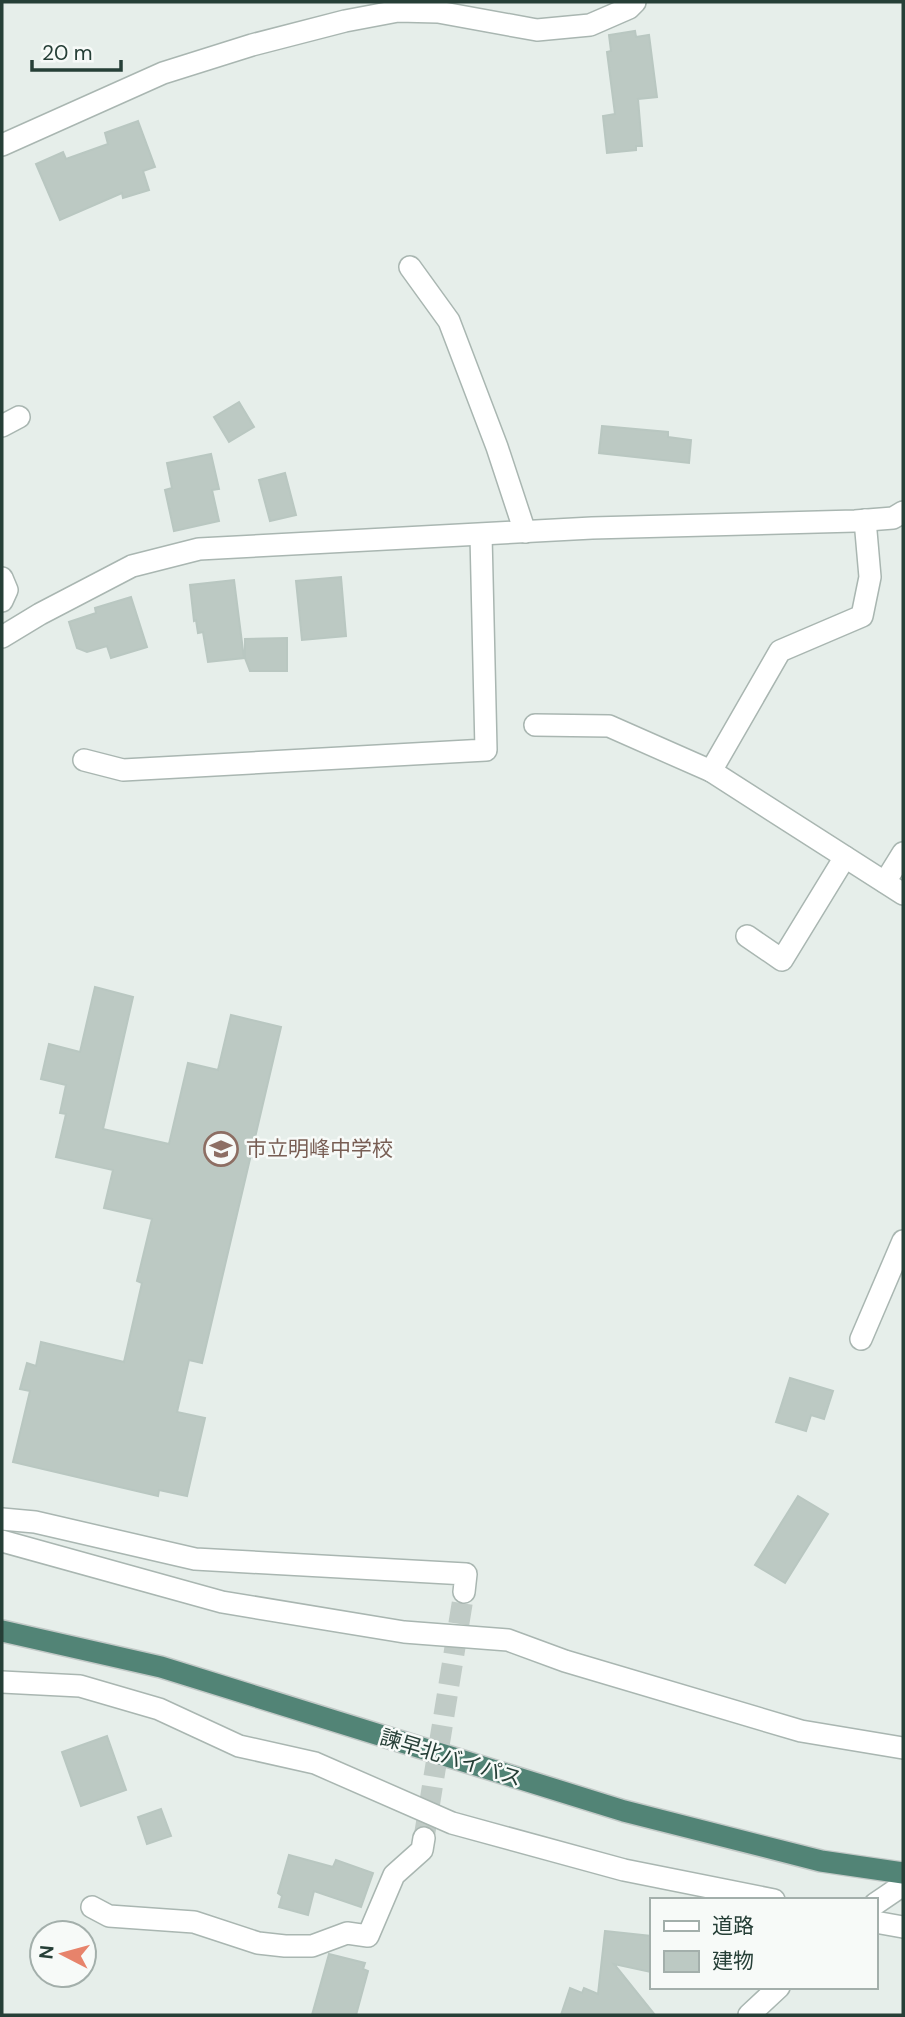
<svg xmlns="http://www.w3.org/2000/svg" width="905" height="2017" font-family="'DM Sans','Noto Sans JP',sans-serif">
  <rect width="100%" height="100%" fill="#e6eeea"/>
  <!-- building -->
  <g fill="#bcc9c3" stroke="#b9c7c1" stroke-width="2">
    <path d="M 635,31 L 636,37 L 649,35 L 657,97 L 638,99 L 642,146 L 636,146 L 636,150 L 607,153 L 603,116 L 615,114 L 607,52 L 611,51 L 609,35 Z"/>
    <path d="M 138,121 L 155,167 L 143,171 L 149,190 L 123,198 L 122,193 L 60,220 L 36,164 L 63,152 L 66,159 L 108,144 L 105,133 Z"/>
    <path d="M 239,402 L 254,427 L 229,442 L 214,417 Z"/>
    <path d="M 602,426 L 668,432 L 668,437 L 691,440 L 689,463 L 599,453 Z"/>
    <path d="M 211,454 L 219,489 L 212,490 L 219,521 L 174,531 L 165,490 L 172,488 L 167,463 Z"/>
    <path d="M 285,473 L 296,515 L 270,521 L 259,480 Z"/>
    <path d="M 341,577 L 346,636 L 302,640 L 296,581 Z"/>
    <path d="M 234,580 L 244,658 L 208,662 L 203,632 L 198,633 L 196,620 L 194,621 L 190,585 Z"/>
    <path d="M 131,597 L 147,647 L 111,658 L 107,646 L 87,652 L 77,648 L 69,622 L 96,613 L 95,608 Z"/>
    <path d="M 287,638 L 287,671 L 250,671 L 245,658 L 245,639 Z"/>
    <path d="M 95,987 L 133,997 L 103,1129 L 169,1144 L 188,1063 L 218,1070 L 231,1015 L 281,1027 L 202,1363 L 189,1360 L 177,1412 L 205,1418 L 187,1496 L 159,1490 L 158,1496 L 13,1462 L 30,1391 L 20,1389 L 27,1363 L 36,1366 L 41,1342 L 124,1362 L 142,1283 L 137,1281 L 152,1219 L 104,1208 L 113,1170 L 56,1157 L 66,1114 L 60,1113 L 66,1085 L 41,1079 L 49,1044 L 80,1052 Z"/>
    <path d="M 790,1378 L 833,1391 L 824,1419 L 811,1415 L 806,1431 L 776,1422 Z"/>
    <path d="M 798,1496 L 828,1514 L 785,1583 L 755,1565 Z"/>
    <path d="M 107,1736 L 126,1790 L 81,1806 L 62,1752 Z"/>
    <path d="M 161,1809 L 171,1836 L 147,1844 L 138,1817 Z"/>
    <path d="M 289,1855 L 333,1867 L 336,1860 L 373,1873 L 361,1907 L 314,1891 L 308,1915 L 279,1907 L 282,1896 L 278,1893 Z"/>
    <path d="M 605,1931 L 651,1936 L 651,1972 L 614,1964 L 655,2015 L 561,2015 L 570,1988 L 582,1993 L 584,1988 L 598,1994 Z"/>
    <path d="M 329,1954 L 365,1963 L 363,1969 L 368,1971 L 356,2015 L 312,2015 Z"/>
  </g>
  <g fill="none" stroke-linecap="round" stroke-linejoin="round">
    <!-- minor-tunnel -->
    <path stroke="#c0cbc6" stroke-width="21" stroke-dasharray="21 10" stroke-linecap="butt" d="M 424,1838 L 464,1592"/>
    <!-- minor casing -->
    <g stroke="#a9b6b1" stroke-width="24">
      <g id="minor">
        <path d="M 2,145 L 163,73 L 252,45 L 345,21 L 398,11 L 438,12 L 537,30 L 590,25 L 629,8 L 635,2"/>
        <path d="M 410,267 L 449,321 L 497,447 L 525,532"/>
        <path d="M 2,426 L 19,417"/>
        <path d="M 865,520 L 870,577 L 862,616 L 780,651 L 711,771 L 903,894"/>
        <path d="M 2,578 L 7,590 L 2,601"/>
        <path d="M 2,637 L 40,614 L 132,566 L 199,549 L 592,528 L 855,521 L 893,518 L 903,512"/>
        <path d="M 535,725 L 609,726 L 711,771"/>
        <path d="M 84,760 L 123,770 L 486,750 L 481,535"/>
        <path d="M 885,882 L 903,853"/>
        <path d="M 747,936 L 782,960 L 845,857"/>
        <path d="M 861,1339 L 903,1241"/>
        <path d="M 2,1519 L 35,1522 L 195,1559 L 466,1574 L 464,1592"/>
        <path d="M 2,1541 L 222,1602 L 404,1632 L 508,1640 L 565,1661 L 801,1731 L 903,1748"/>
        <path d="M 2,1682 L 80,1686 L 159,1709 L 239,1746 L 315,1763 L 452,1823 L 624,1870 L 774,1900"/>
        <path d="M 875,1904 L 903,1885"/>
        <path d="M 92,1907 L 109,1916 L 194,1922 L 258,1943 L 285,1946 L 312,1946 L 347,1933 L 368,1936 L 394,1875 L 422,1850 L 424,1838"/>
        <path d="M 875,1922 L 903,1927"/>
        <path d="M 749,2015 L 779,1987"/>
      </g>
    </g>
    <!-- trunk casing -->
    <g stroke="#c2c9c7" stroke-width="24">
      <path id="trunk" d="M 2,1631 L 161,1667 L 624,1811 L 821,1861 L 903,1873"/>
    </g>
    <!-- minor -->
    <use href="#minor" stroke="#fff" stroke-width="21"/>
    <!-- trunk -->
    <use href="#trunk" stroke="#528476" stroke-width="21"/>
  </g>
  <!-- icons -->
  <defs>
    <g id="school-ring" transform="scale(1.75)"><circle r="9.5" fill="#f7faf8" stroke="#8d6e63" stroke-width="1.5"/><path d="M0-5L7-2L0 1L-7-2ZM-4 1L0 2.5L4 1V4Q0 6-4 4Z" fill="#8d6e63"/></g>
  </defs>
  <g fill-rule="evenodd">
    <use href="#school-ring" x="221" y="1149"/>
  </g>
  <g text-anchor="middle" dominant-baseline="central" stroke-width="5" stroke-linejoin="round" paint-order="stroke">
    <!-- education labels -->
    <g font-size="21" fill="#785e54" stroke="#f7faf8" text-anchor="start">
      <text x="246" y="1149">市立明峰中学校</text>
    </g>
    <!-- street labels -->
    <g font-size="21" fill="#263f37" stroke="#f7faf8">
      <text transform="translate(451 1758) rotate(17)">諫早北バイパス</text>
    </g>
  </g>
  <!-- border -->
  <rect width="905" height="2017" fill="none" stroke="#263f37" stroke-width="7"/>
  <!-- legend -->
  <rect x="650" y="1898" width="228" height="91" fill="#f7faf8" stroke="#a3afab" stroke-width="2"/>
  <rect x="664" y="1921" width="35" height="10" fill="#ffffff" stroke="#a3afab" stroke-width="2"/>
  <text x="712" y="1933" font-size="21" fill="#263f37">道路</text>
  <rect x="664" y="1951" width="35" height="21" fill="#bcc9c3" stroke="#a3afab" stroke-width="2"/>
  <text x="712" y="1968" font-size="21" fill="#263f37">建物</text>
  <!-- north arrow -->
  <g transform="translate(63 1954) rotate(276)"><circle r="33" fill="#f7faf8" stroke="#a3afab" stroke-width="2"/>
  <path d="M0-5L12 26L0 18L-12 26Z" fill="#e7836b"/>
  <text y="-10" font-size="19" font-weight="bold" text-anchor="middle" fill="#263f37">N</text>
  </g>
  <!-- scale -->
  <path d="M32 60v10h89v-10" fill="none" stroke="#263f37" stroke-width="3.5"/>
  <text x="42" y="60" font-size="21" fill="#263f37" stroke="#f7faf8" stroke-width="5" paint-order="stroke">20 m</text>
</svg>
